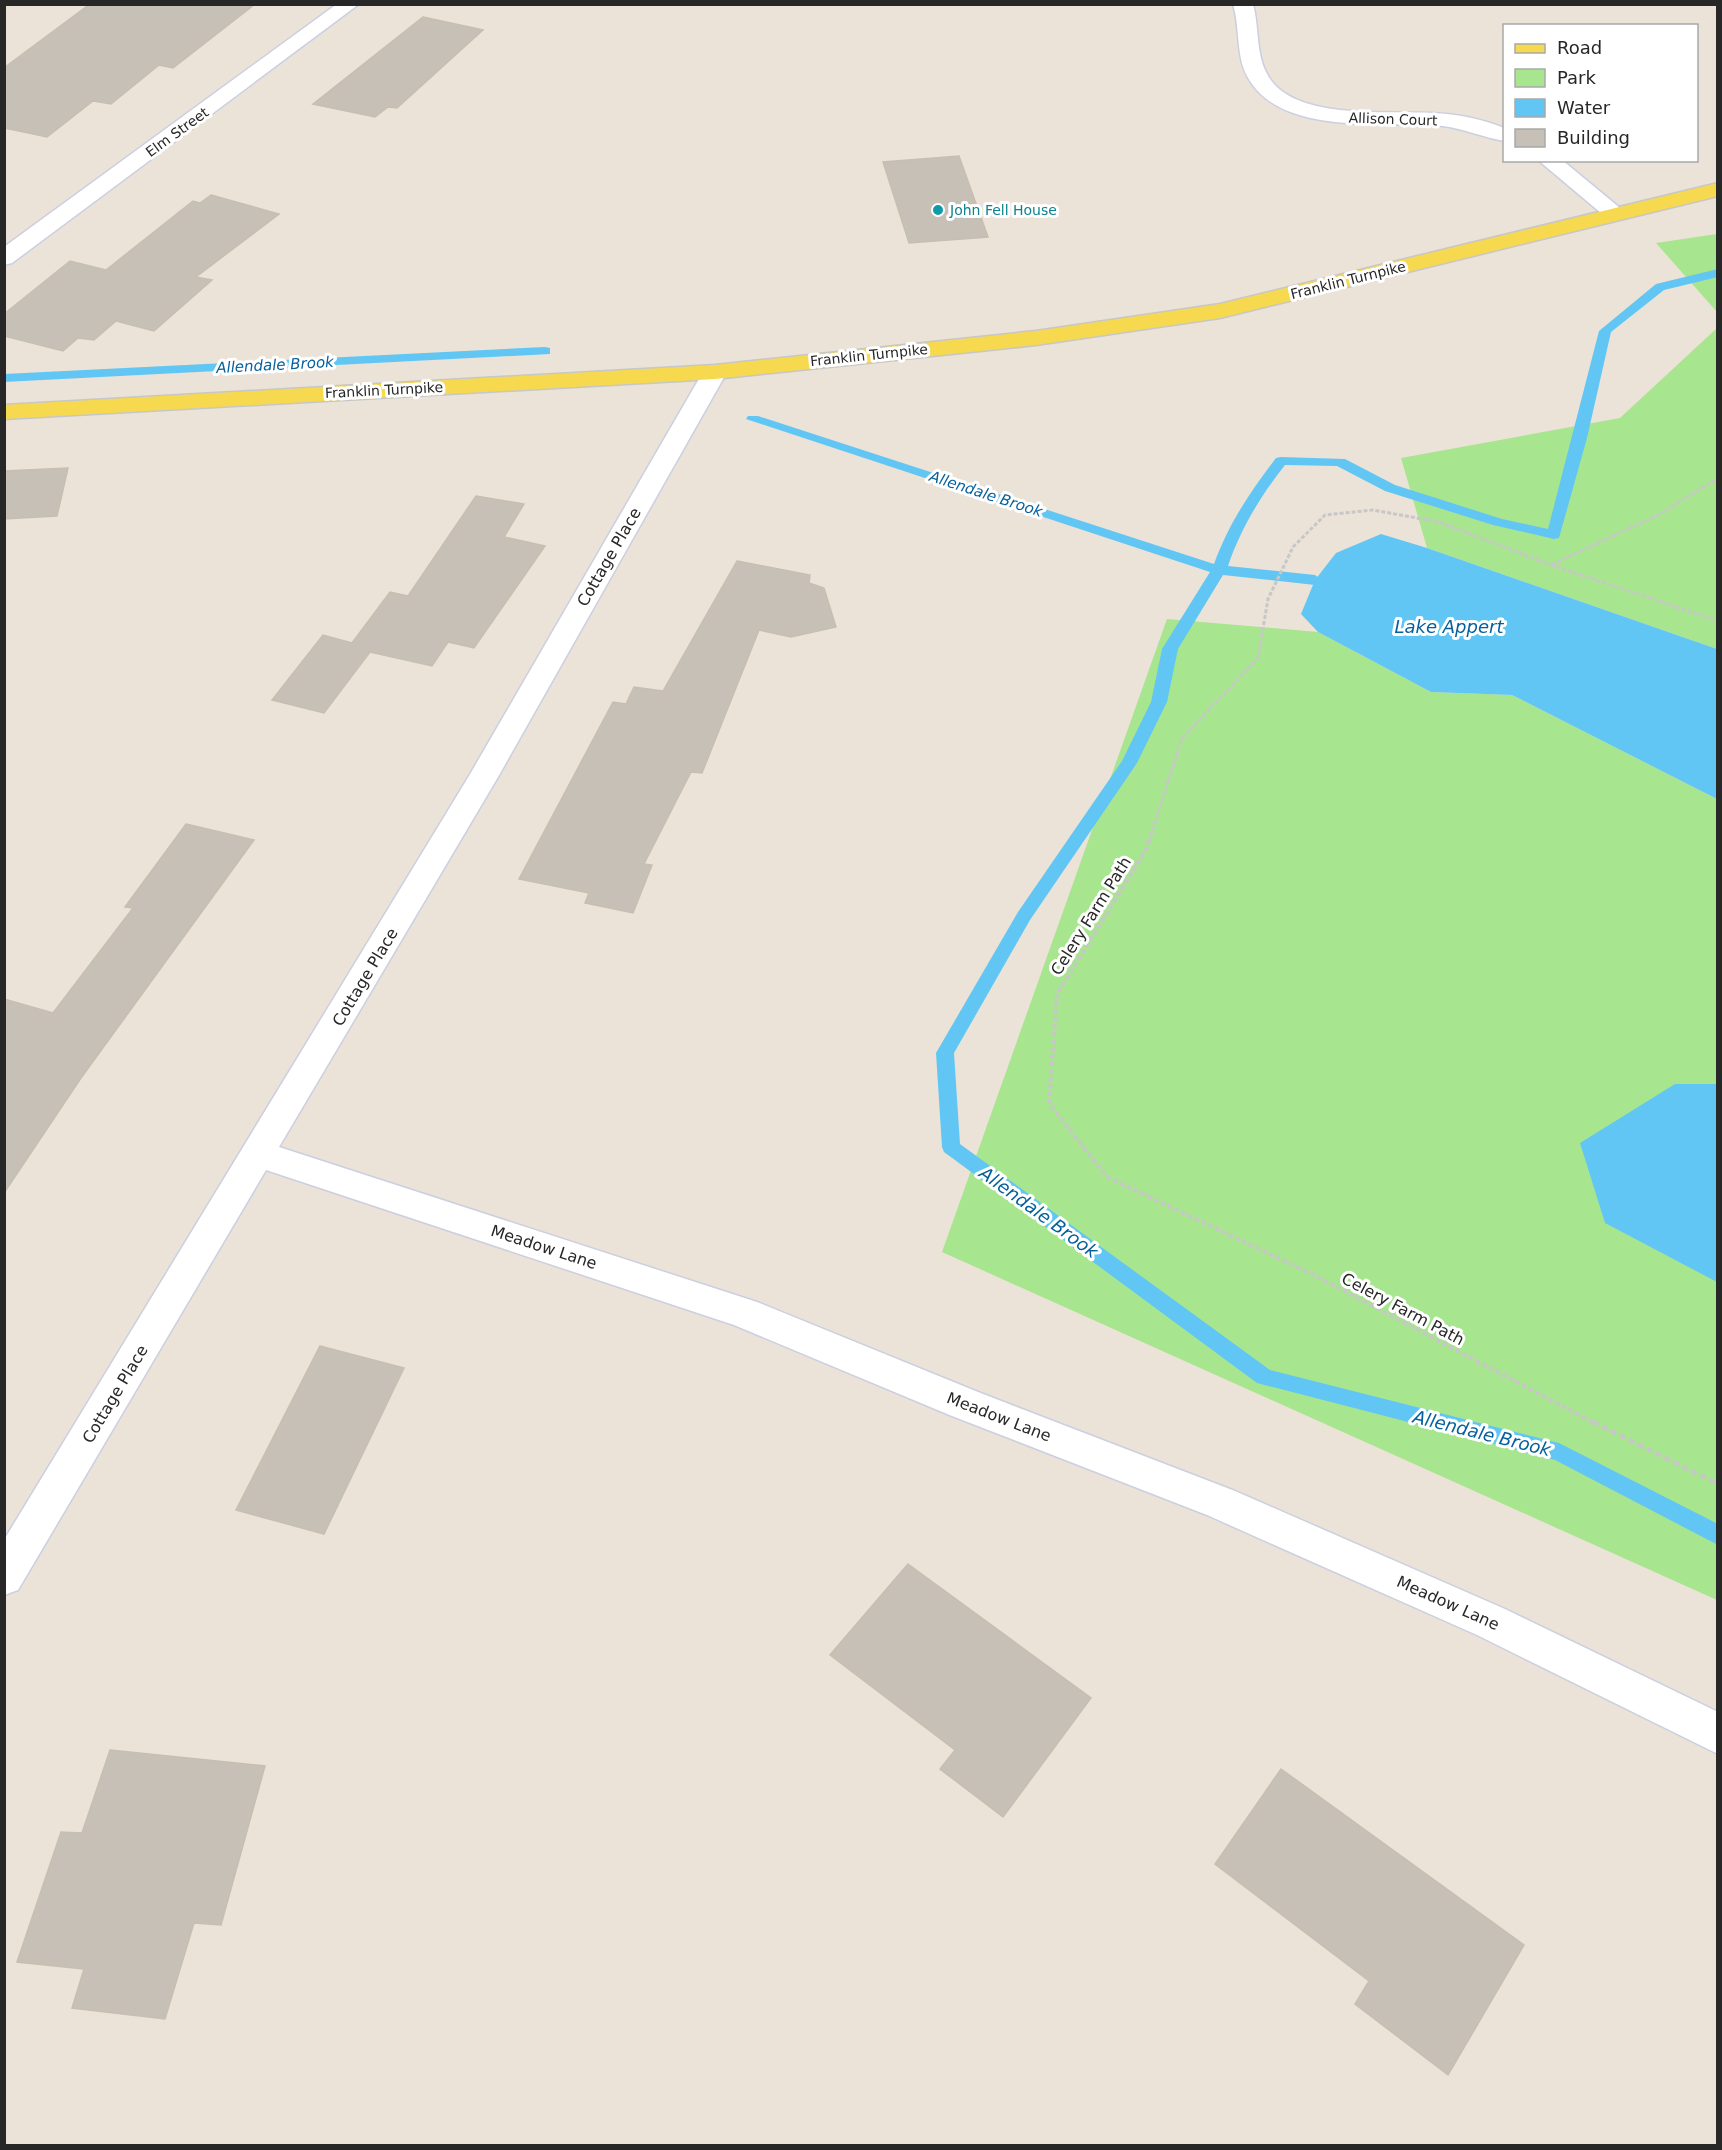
<svg xmlns="http://www.w3.org/2000/svg" width="1722" height="2150" font-family="'DejaVu Sans',sans-serif">
  <rect width="100%" height="100%" fill="#ebe3d7"/>
  <!-- green -->
  <g fill="#a8e58f">
    <path d="M 1717,234 L 1718,234 L 1717,312 L 1656,243 Z"/>
    <path d="M 1717,328 L 1717,649 L 1427,548 L 1401,458 L 1620,418 Z"/>
    <path d="M 1167,619 L 1318,632 L 1431,692 L 1512,695 L 1717,799 L 1717,1084 L 1675,1084 L 1717,1280 L 1717,1600 L 942,1252 Z"/>
  </g>
  <!-- water -->
  <g fill="#62c6f4">
    <path d="M 1381,534 L 1427,548 L 1717,649 L 1717,799 L 1512,695 L 1431,692 L 1318,632 L 1301,614 L 1315,580 L 1336,553 Z"/>
    <path d="M 1675,1084 L 1717,1084 L 1717,1282 L 1605,1223 L 1580,1143 Z"/>
  </g>
  <g fill="none" stroke-linecap="round" stroke-linejoin="round">
    <!-- stream -->
    <g fill="#62c6f4" fill-rule="evenodd">
      <path d="M 1718,269 L 1718,277 L 1664,290 L 1611,332 L 1587,438 L 1559,538 L 1554,539 L 1493,525 L 1385,491 L 1337,466 L 1285,465 C 1260,497 1241,528 1228,566 L 1315,575 L 1322,580 L 1315,585 L 1223,575 L 1178,649 L 1167,702 L 1137,763 L 1030,920 L 954,1053 L 960,1144 L 1270,1370 L 1559,1443 L 1718,1524 L 1718,1545 L 1555,1460 L 1257,1383 L 944,1152 L 942,1147 L 936,1053 L 1018,912 L 1122,761 L 1151,702 L 1162,649 L 1210,572 L 746,419 L 748,416 L 758,416 L 1214,564 C 1229,523 1250,492 1276,458 L 1281,457 L 1345,459 L 1395,485 L 1502,519 L 1548,529 L 1599,331 L 1656,284 Z"/>
      <path d="M 545,347 L 550,348 L 550,354 L 4,382 L 4,374 Z"/>
    </g>
  </g>
  <!-- building -->
  <g fill="#c6c0b7" stroke="#c6bfb1" stroke-width="1.5">
    <path d="M 90,4 L 255,4 L 173,68 L 159,65 L 111,104 L 93,101 L 47,137 L 4,128 L 4,68 Z"/>
    <path d="M 423,17 L 483,30 L 397,108 L 388,107 L 375,117 L 313,104 Z"/>
    <path d="M 959,156 L 988,237 L 909,243 L 883,162 Z"/>
    <path d="M 211,195 L 279,214 L 196,277 L 212,280 L 154,331 L 116,321 L 94,340 L 78,338 L 63,351 L 4,336 L 4,314 L 70,261 L 106,270 L 193,201 L 200,203 Z"/>
    <path d="M 68,468 L 57,516 L 4,519 L 4,471 Z"/>
    <path d="M 476,496 L 524,504 L 504,537 L 545,546 L 474,648 L 448,642 L 432,666 L 370,652 L 324,713 L 272,700 L 323,635 L 352,643 L 390,592 L 408,596 Z"/>
    <path d="M 737,561 L 810,575 L 809,583 L 824,588 L 836,627 L 791,637 L 759,630 L 702,773 L 691,772 L 644,864 L 652,865 L 633,913 L 585,903 L 589,893 L 519,879 L 613,702 L 626,704 L 634,687 L 663,691 Z"/>
    <path d="M 186,824 L 254,840 L 81,1078 L 4,1193 L 4,999 L 53,1013 L 133,908 L 125,907 Z"/>
    <path d="M 320,1346 L 404,1368 L 324,1534 L 236,1510 Z"/>
    <path d="M 908,1564 L 1091,1698 L 1003,1817 L 940,1769 L 955,1750 L 830,1655 Z"/>
    <path d="M 110,1750 L 265,1766 L 221,1925 L 194,1923 L 165,2019 L 72,2008 L 84,1969 L 17,1962 L 61,1832 L 82,1833 Z"/>
    <path d="M 1281,1769 L 1524,1945 L 1448,2075 L 1355,2004 L 1369,1981 L 1215,1864 Z"/>
  </g>
  <g fill="none" stroke-linecap="round" stroke-linejoin="round">
    <!-- minor casing -->
    <g stroke="#cccfe1" stroke-width="3">
      <g id="minor">
        <path d="M 337,4 L 359,4 L 12,263 L 4,265 L 4,247 Z"/>
        <path d="M 1233,4 L 1253,4 C 1259,26 1256,52 1266,72 C 1289,122 1388,110 1433,113 C 1457,114 1482,119 1504,128 L 1504,141 C 1483,137 1464,129 1443,126 C 1385,120 1280,138 1247,76 C 1236,56 1240,27 1233,4 Z"/>
        <path d="M 1538,160 L 1562,160 L 1626,213 L 1623,218 L 1607,218 Z"/>
        <path d="M 715,365 L 723,367 L 727,372 L 498,777 L 279,1147 L 757,1302 L 978,1392 L 1235,1491 L 1505,1609 L 1718,1712 L 1718,1754 L 1477,1635 L 1207,1515 L 952,1416 L 734,1325 L 266,1170 L 18,1590 L 4,1595 L 4,1540 L 469,776 L 703,372 L 707,367 Z"/>
      </g>
    </g>
    <!-- primary casing -->
    <g stroke="#c7c7c7" stroke-width="3">
      <path id="primary" d="M 1718,183 L 1718,196 L 1220,318 L 1036,345 L 715,379 L 4,419 L 4,405 L 715,365 L 1036,331 L 1220,304 Z"/>
    </g>
    <!-- path-far2 -->
    <g stroke="#c7c7c7" stroke-width="3" stroke-dasharray="4 2" stroke-linecap="butt">
      <path d="M 1551,565 L 1718,621"/>
      <path d="M 1149,841 L 1182,738 L 1258,658 L 1268,599 L 1293,547 L 1325,515 L 1373,510 L 1439,522 L 1551,565 L 1658,515 L 1718,478"/>
    </g>
    <!-- path-far1 -->
    <path stroke="#c7c7c7" stroke-width="4" stroke-dasharray="4.5 3" stroke-linecap="butt" d="M 1149,840 L 1146,850 L 1057,994 L 1049,1103 L 1107,1177 L 1310,1273 L 1596,1424"/>
    <!-- path -->
    <path stroke="#c7c7c7" stroke-width="4.5" stroke-dasharray="6 4" stroke-linecap="butt" d="M 1593,1422 L 1718,1484"/>
    <!-- minor -->
    <use href="#minor" fill="#fff" fill-rule="evenodd"/>
    <!-- primary -->
    <use href="#primary" fill="#f7d94f" fill-rule="evenodd"/>
  </g>
  <!-- markers -->
  <circle fill="#0f9aa8" stroke="#fff" stroke-width="2" cx="938" cy="210" r="6"/>
  <g text-anchor="middle" dominant-baseline="central" stroke-width="6" stroke-linejoin="round" paint-order="stroke">
    <!-- far-street labels -->
    <g font-size="14" fill="#272727" stroke="#fff">
      <text transform="translate(1393 119) rotate(2)">Allison Court</text>
      <text transform="translate(177 132) rotate(-36)">Elm Street</text>
      <text transform="translate(1348 280) rotate(-14)">Franklin Turnpike</text>
      <text transform="translate(869 355) rotate(-6)">Franklin Turnpike</text>
      <text transform="translate(384 390) rotate(-3)">Franklin Turnpike</text>
    </g>
    <!-- far-culture labels -->
    <g font-size="14" fill="#0d838f" stroke="#fff" text-anchor="start">
      <text x="950" y="210">John Fell House</text>
    </g>
    <!-- far-water labels -->
    <g font-size="15" font-style="italic" fill="#06609c" stroke="#fff">
      <text transform="translate(275 365) rotate(-3)">Allendale Brook</text>
      <text transform="translate(986 494) rotate(18)">Allendale Brook</text>
    </g>
    <!-- street labels -->
    <g font-size="16" fill="#272727" stroke="#fff">
      <text transform="translate(609 557) rotate(-60)">Cottage Place</text>
      <text transform="translate(1091 916) rotate(-58)">Celery Farm Path</text>
      <text transform="translate(365 977) rotate(-59)">Cottage Place</text>
      <text transform="translate(544 1247) rotate(18)">Meadow Lane</text>
      <text transform="translate(1403 1309) rotate(28)">Celery Farm Path</text>
      <text transform="translate(115 1394) rotate(-59)">Cottage Place</text>
      <text transform="translate(999 1417) rotate(21)">Meadow Lane</text>
      <text transform="translate(1448 1603) rotate(24)">Meadow Lane</text>
    </g>
    <!-- water labels -->
    <g font-size="18" font-style="italic" fill="#06609c" stroke="#fff">
      <text x="1449" y="626">Lake Appert</text>
      <text transform="translate(1039 1212) rotate(36)">Allendale Brook</text>
      <text transform="translate(1482 1433) rotate(14)">Allendale Brook</text>
    </g>
  </g>
  <!-- border -->
  <rect width="1722" height="2150" fill="none" stroke="#272727" stroke-width="12"/>
  <!-- legend -->
  <rect x="1503" y="24" width="195" height="138" fill="#ffffff" stroke="#a9a9a9" stroke-width="1.5"/>
  <rect x="1515" y="44" width="30" height="9" fill="#f7d94f" stroke="#a9a9a9" stroke-width="1.5"/>
  <text x="1557" y="54" font-size="18" fill="#272727">Road</text>
  <rect x="1515" y="69" width="30" height="18" fill="#a8e58f" stroke="#a9a9a9" stroke-width="1.5"/>
  <text x="1557" y="84" font-size="18" fill="#272727">Park</text>
  <rect x="1515" y="99" width="30" height="18" fill="#62c6f4" stroke="#a9a9a9" stroke-width="1.5"/>
  <text x="1557" y="114" font-size="18" fill="#272727">Water</text>
  <rect x="1515" y="129" width="30" height="18" fill="#c6c0b7" stroke="#a9a9a9" stroke-width="1.5"/>
  <text x="1557" y="144" font-size="18" fill="#272727">Building</text>
</svg>
